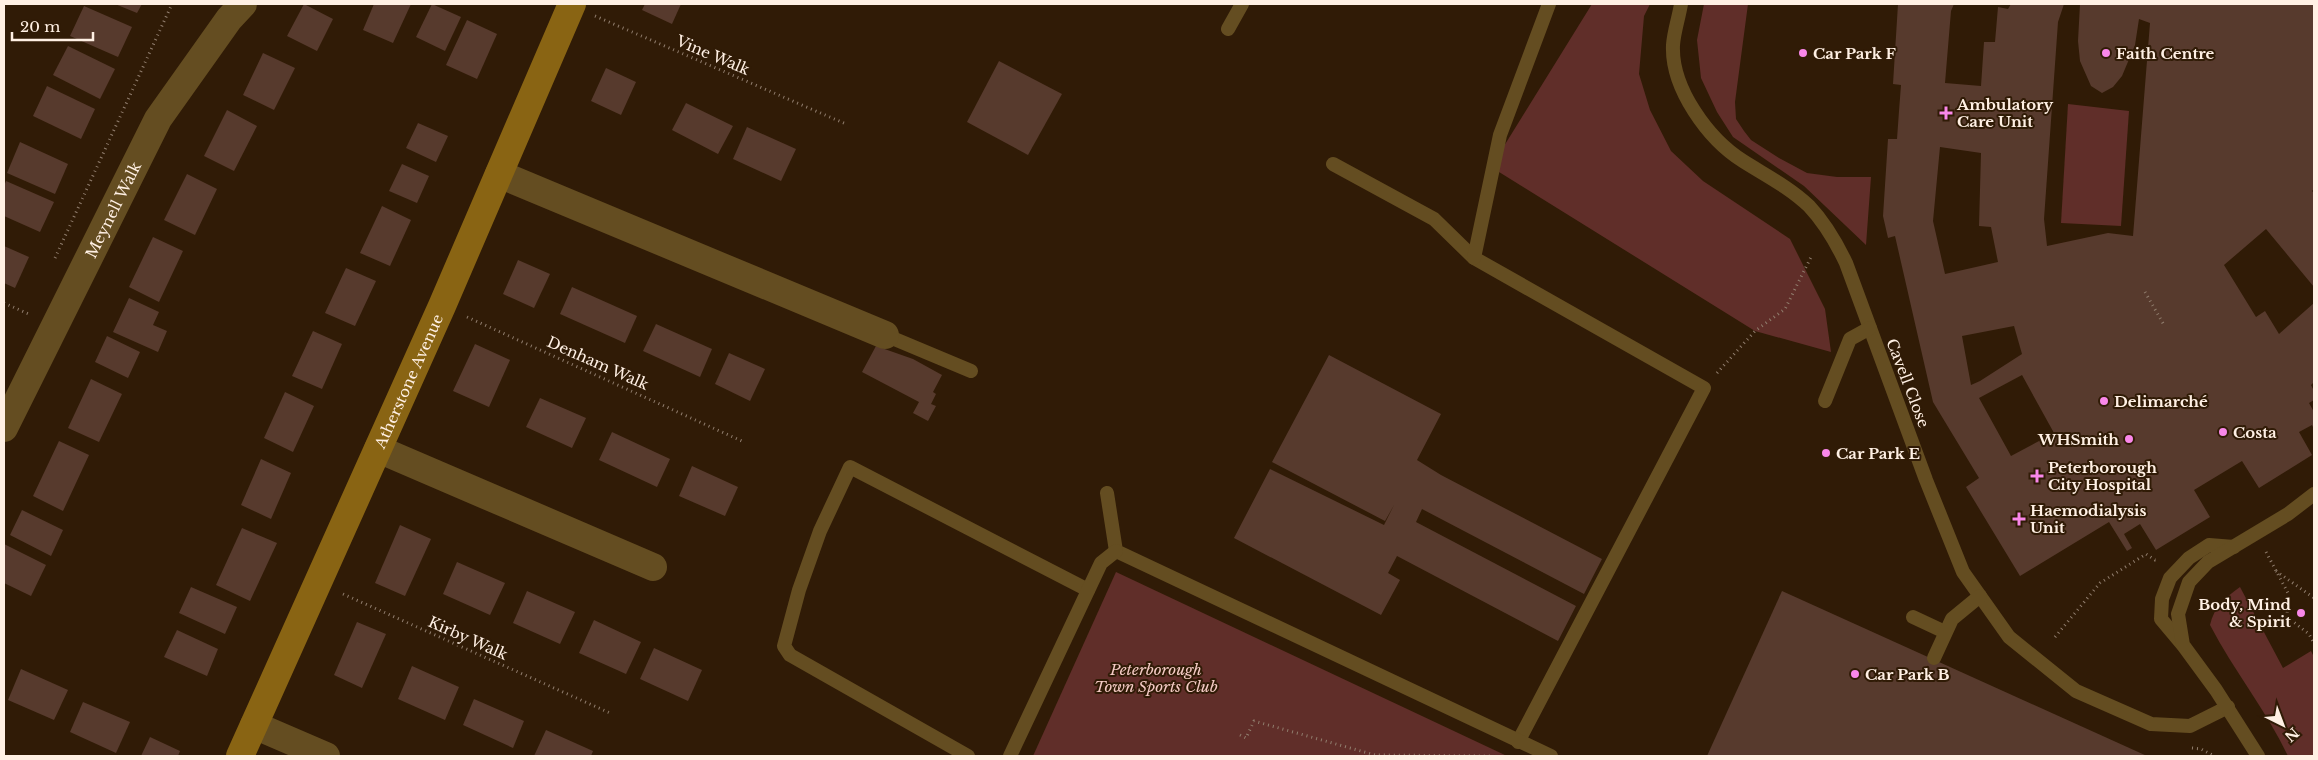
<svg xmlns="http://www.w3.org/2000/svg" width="2318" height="760" font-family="'Libre Baskerville',serif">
  <rect width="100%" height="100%" fill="#301b06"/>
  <!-- green -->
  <g fill="#602e29">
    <path d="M 1592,4 L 1650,4 L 1644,16 L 1639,74 L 1650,110 L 1671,151 L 1703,181 L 1790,239 L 1825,309 L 1831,352 L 1755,331 L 1491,167 Z"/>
    <path d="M 1704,4 L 1748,4 L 1735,102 L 1736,119 L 1744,131 L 1751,140 L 1779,158 L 1807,173 L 1837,177 L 1871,177 L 1866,245 L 1804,186 L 1733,137 L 1717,112 L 1701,78 L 1697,40 Z"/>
    <path d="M 2068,104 L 2129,111 L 2121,226 L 2061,223 Z"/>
    <path d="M 1116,572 L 1507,756 L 1033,756 Z"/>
    <path d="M 2240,587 L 2283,668 L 2311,651 L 2314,657 L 2314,756 L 2288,756 C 2266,710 2234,671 2210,625 C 2214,607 2225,598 2240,587 Z"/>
  </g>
  <!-- building -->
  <g fill="#573a2d" fill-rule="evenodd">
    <path d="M 115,4 L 142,4 L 137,13 Z"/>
    <path d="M 304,4 L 333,19 L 317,51 L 287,36 Z"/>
    <path d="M 374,4 L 411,4 L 393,43 L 363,30 Z"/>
    <path d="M 432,4 L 461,17 L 445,51 L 416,37 Z"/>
    <path d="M 645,4 L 681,4 L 672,24 L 642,10 Z"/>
    <path d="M 1898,4 L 1954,4 L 1951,11 L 1945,83 L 1981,86 L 1984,42 L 1995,42 L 1998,7 L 2008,9 L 2011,4 L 2064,4 L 2058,22 L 2044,219 L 2047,246 L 2108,233 L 2133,236 L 2150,23 L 2139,19 L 2135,45 L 2122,76 L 2113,87 L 2102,93 L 2091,86 L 2080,61 L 2078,41 L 2080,4 L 2314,4 L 2314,189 L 2312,191 L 2314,193 L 2314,287 L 2266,229 L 2224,265 L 2256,317 L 2265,311 L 2279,334 L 2314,303 L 2314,382 L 2311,385 L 2314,391 L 2314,400 L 2309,403 L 2314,412 L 2314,429 L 2312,425 L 2299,432 L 2312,455 L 2259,488 L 2242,461 L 2194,490 L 2210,517 L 2156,550 L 2140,524 L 2124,534 L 2132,548 L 2127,551 L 2109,522 L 2020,576 L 1966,487 L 1979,478 L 1933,402 L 1895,236 L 1888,238 L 1883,216 L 1888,139 L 1897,139 L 1899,111 L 1901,85 L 1893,84 ZM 1940,147 L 1981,153 L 1979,226 L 1991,227 L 1998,262 L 1945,274 L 1933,221 ZM 2014,326 L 2022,354 L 1980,381 L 1971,385 L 1962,336 ZM 2022,375 L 2054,433 L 2011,456 L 1979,398 Z"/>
    <path d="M 84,6 L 132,27 L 118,57 L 70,36 Z"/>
    <path d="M 467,20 L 497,34 L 477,79 L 446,65 Z"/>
    <path d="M 68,46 L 115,69 L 100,99 L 53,75 Z"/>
    <path d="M 263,53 L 295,68 L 274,110 L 243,95 Z"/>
    <path d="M 999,61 L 1062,94 L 1028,155 L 967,122 Z"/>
    <path d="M 606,68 L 636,82 L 621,115 L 591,101 Z"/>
    <path d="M 47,86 L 95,109 L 81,139 L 33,116 Z"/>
    <path d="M 686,103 L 733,126 L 718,154 L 672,130 Z"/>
    <path d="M 227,110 L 257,126 L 234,171 L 204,156 Z"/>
    <path d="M 418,123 L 448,136 L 436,162 L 406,148 Z"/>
    <path d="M 747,127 L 796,149 L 781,181 L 733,159 Z"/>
    <path d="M 20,142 L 68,164 L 55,194 L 7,173 Z"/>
    <path d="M 402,164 L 429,176 L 417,203 L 389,191 Z"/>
    <path d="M 187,174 L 217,189 L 195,235 L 164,220 Z"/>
    <path d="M 6,181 L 54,202 L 40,232 L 4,216 L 4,186 Z"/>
    <path d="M 382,206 L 411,220 L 390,266 L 360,253 Z"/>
    <path d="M 153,237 L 183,251 L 159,302 L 129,287 Z"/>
    <path d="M 4,246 L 29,257 L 15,288 L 4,283 Z"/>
    <path d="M 518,260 L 550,274 L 534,308 L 503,294 Z"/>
    <path d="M 346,268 L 376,281 L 355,326 L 325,313 Z"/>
    <path d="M 572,287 L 637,316 L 625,343 L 560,314 Z"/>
    <path d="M 129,298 L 159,312 L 153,325 L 167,331 L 158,352 L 113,332 Z"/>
    <path d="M 656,324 L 712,349 L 700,377 L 643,351 Z"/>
    <path d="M 313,331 L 342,344 L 322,389 L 292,376 Z"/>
    <path d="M 107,336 L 140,352 L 128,378 L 95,362 Z"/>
    <path d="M 475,344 L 510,360 L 489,407 L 453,391 Z"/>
    <path d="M 876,346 L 913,359 L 942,375 L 933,392 L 936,394 L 931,404 L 936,406 L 928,421 L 913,413 L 919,402 L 862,372 Z"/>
    <path d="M 729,353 L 765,369 L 750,401 L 715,384 Z"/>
    <path d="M 1329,355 L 1441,414 L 1417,460 L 1441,475 L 1602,559 L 1584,594 L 1422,509 L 1416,522 L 1576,606 L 1558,641 L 1397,556 L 1388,573 L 1400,580 L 1381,615 L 1234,538 L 1270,469 L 1384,525 L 1394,505 L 1385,521 L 1272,462 Z"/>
    <path d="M 91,379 L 122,394 L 99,442 L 68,428 Z"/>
    <path d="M 285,392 L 314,406 L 293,452 L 264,438 Z"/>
    <path d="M 540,398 L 586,418 L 572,448 L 526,427 Z"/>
    <path d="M 612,432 L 670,459 L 657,487 L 599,460 Z"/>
    <path d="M 59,441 L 89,455 L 63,511 L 33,496 Z"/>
    <path d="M 261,459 L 291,473 L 271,519 L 241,505 Z"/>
    <path d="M 692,466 L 738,487 L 725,516 L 679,496 Z"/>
    <path d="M 22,510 L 63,530 L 51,556 L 10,535 Z"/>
    <path d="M 400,525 L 431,539 L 405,596 L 375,583 Z"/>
    <path d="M 242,528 L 277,543 L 250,601 L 216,585 Z"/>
    <path d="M 4,544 L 46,565 L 31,596 L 4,583 Z"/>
    <path d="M 457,562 L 505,583 L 490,615 L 443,594 Z"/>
    <path d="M 191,587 L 237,607 L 225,634 L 179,613 Z"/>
    <path d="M 527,591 L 575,612 L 560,644 L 513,623 Z"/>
    <path d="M 1782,591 L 2147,756 L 1707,756 Z"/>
    <path d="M 594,620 L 641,642 L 626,674 L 579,653 Z"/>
    <path d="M 357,622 L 386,634 L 362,688 L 334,675 Z"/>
    <path d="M 177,630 L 218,649 L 207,676 L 164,657 Z"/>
    <path d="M 654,648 L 702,670 L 688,701 L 640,679 Z"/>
    <path d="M 412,666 L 459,687 L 445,720 L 398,699 Z"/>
    <path d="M 21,669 L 68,690 L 54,720 L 8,700 Z"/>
    <path d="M 474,699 L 524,721 L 513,748 L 463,725 Z"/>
    <path d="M 83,702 L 130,722 L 116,753 L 70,732 Z"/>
    <path d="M 546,730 L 593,751 L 591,756 L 534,756 Z"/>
    <path d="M 150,737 L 180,751 L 178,756 L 141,756 Z"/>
  </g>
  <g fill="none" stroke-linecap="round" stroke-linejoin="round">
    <!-- path -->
    <g stroke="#917e6e" stroke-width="3" stroke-dasharray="1 4" stroke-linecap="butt">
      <path d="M 595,16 L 846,124"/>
      <path d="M 55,258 L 172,4"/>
      <path d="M 2145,292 L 2164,325"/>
      <path d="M 4,303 L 31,315"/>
      <path d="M 467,317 L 744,442"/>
      <path d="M 1717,373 L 1755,331 L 1785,309 L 1812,255"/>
      <path d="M 2266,552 L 2288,593 L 2287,617 L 2309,634 L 2314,643"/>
      <path d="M 2276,571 L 2314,598"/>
      <path d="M 343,594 L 610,713"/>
      <path d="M 2055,637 L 2100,583 L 2146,554 L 2155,560 L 2158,560"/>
      <path d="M 1240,735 L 1246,738 L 1254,721 L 1375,755 L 1492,756"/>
      <path d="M 2192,748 L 2201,749 L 2214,756"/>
    </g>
    <!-- lane -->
    <g stroke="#644d21" stroke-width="14">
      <path d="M 1681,4 C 1679,17 1674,31 1673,45 C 1671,88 1708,139 1743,161 C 1765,175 1789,187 1809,206 C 1825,223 1836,242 1846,263 L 1926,480 L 1963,572 L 2009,637 L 2076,691 L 2151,724 L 2190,726 L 2228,707"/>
      <path d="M 1228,29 L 1242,4"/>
      <path d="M 1333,164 L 1434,219 L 1474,258 L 1704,388 L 1518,742"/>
      <path d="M 1474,258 L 1500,135 L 1549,4"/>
      <path d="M 885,335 L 971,371"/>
      <path d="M 1825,401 L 1850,339 L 1870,328"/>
      <path d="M 1107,493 L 1116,551 L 1551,756"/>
      <path d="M 1913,617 L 1945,632"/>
      <path d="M 2182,644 L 2161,619 L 2162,599 L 2170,578 L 2189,558 L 2209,545 L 2234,547"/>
      <path d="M 1934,658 L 1952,619 L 1980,596"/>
      <path d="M 968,756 L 790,655 L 784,646 L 799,590 L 820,531 L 850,467 L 1088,590"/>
      <path d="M 1010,756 L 1101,563 L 1116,551"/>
      <path d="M 2258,756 L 2216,690 L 2183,645 L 2178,614 L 2189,582 L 2208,562 L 2288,514 L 2314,494"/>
    </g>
    <!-- street -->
    <g stroke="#644d21" stroke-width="28">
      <path d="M 499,174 L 885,335"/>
      <path id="s1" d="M 4,428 L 158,119 L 229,19 L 243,4"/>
      <path d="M 378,449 L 653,567"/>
      <path d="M 254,725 L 326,756"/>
    </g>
    <!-- secondary -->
    <path stroke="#896413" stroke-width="28" id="s2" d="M 240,756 L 442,306 L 572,4"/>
  </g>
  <!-- markers -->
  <g fill="#f987e9" stroke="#301b06" stroke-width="2">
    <circle cx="1803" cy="53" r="5"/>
    <circle cx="2106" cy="53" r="5"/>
    <path d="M1943.5 105.5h5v5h5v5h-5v5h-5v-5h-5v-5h5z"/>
    <circle cx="2104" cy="401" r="5"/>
    <circle cx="2223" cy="432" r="5"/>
    <circle cx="2129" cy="439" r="5"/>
    <circle cx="1826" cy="453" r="5"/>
    <path d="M2034.5 468.5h5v5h5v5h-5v5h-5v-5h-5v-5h5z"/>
    <path d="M2016.5 511.5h5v5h5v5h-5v5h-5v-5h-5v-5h5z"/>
    <circle cx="2301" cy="613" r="5"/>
    <circle cx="1855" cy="674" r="5"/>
  </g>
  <g text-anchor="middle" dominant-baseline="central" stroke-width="4" stroke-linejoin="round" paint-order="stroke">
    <!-- poi labels -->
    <g font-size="15" font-weight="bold" fill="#fff0e4" stroke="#301b06" text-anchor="start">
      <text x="1813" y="53">Car Park F</text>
      <text x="2116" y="53">Faith Centre</text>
      <text x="1957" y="104">Ambulatory<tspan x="1957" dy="17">Care Unit</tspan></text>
      <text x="2114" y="401">Delimarché</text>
      <text x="2233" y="432">Costa</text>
      <text x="2119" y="439" text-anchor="end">WHSmith</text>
      <text x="1836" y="453">Car Park E</text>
      <text x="2048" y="467">Peterborough<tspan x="2048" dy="17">City Hospital</tspan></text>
      <text x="2030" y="510">Haemodialysis<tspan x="2030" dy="17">Unit</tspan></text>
      <text x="2291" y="604" text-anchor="end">Body, Mind<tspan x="2291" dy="17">&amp; Spirit</tspan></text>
      <text x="1865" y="674">Car Park B</text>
    </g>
    <!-- street labels -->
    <g font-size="15" fill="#fff0e4" stroke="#301b06">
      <text transform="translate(713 55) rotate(23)">Vine Walk</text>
      <text stroke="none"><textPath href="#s1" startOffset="244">Meynell Walk</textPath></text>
      <text transform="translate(598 363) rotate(24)">Denham Walk</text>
      <text stroke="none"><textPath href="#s2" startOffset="411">Atherstone Avenue</textPath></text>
      <text transform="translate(1908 383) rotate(69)">Cavell Close</text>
      <text transform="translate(468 638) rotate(24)">Kirby Walk</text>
    </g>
    <!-- park labels -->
    <g font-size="15" font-style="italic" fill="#f5cbc5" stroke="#301b06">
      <text x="1156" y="669">Peterborough<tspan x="1156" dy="17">Town Sports Club</tspan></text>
    </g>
  </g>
  <!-- border -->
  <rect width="2318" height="760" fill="none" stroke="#fff0e4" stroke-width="10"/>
  <!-- north arrow -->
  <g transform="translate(2283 725) rotate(138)" stroke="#301b06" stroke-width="4" paint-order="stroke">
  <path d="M0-4L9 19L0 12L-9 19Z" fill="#fff0e4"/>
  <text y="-8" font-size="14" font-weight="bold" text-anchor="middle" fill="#fff0e4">N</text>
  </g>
  <!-- scale -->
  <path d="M12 32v8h81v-8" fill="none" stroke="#fff0e4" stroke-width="2.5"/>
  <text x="20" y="32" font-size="15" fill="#fff0e4" stroke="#301b06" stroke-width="4" paint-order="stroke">20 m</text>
</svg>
